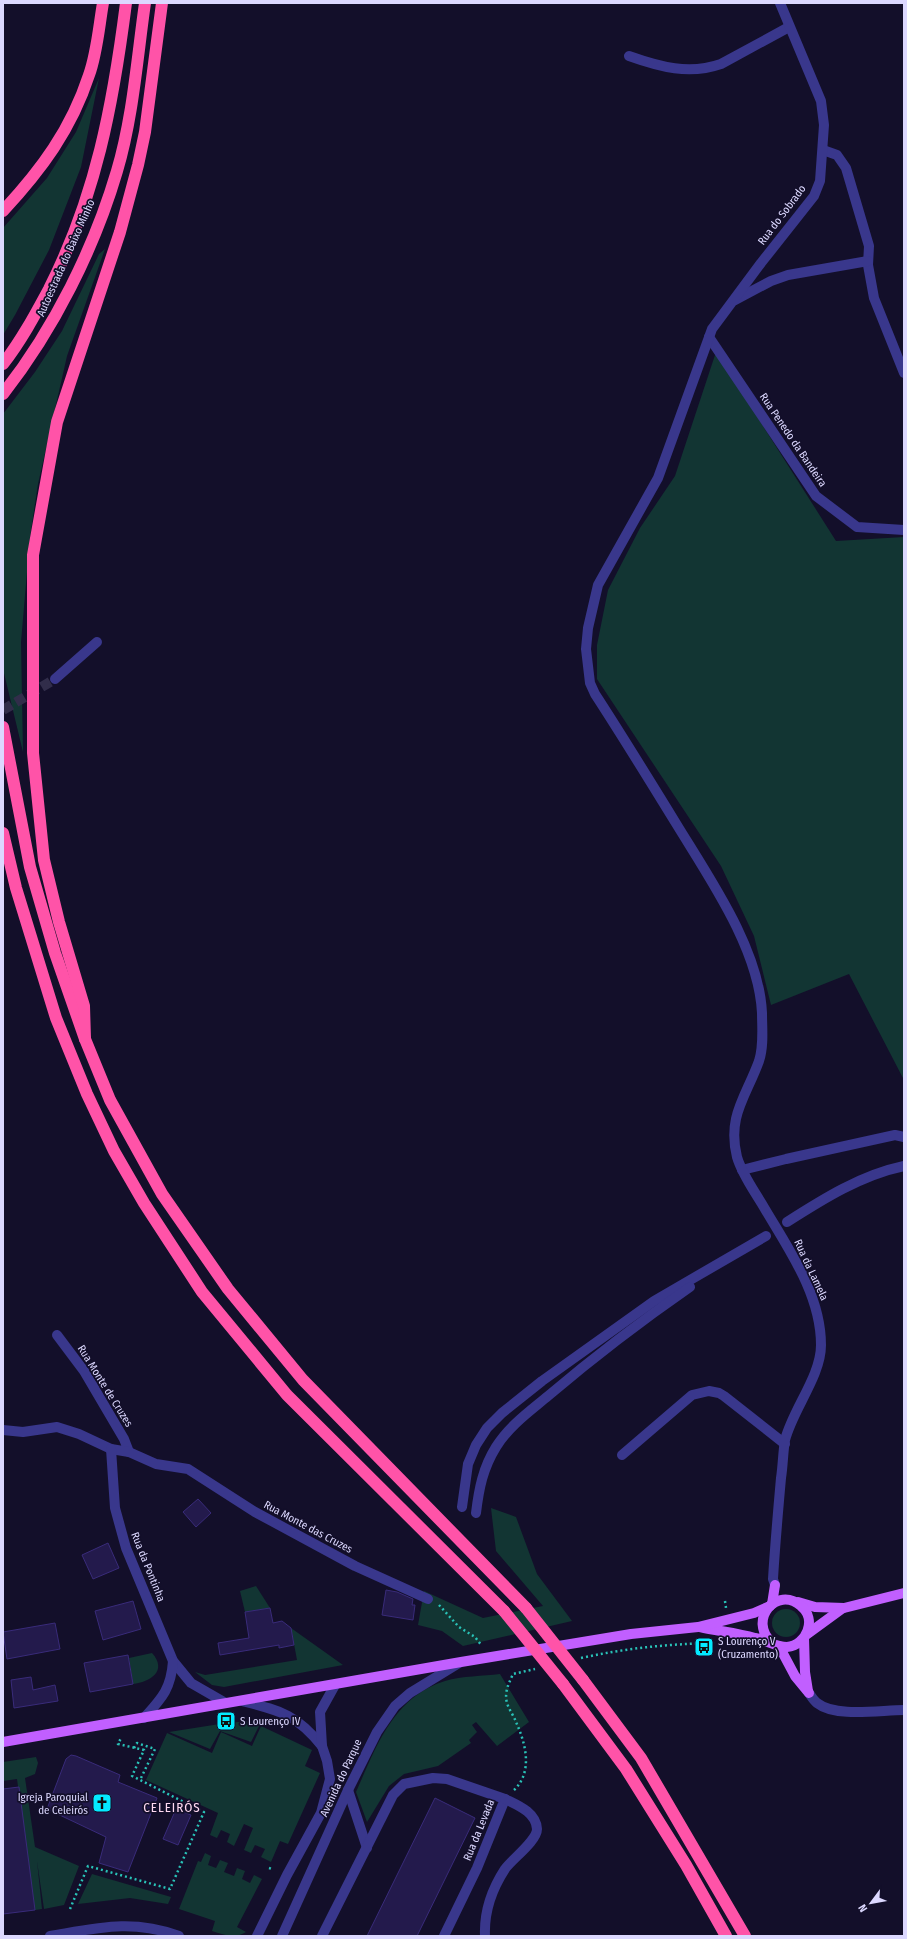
<svg xmlns="http://www.w3.org/2000/svg" width="907" height="1939" font-family="'Fira Sans Condensed',sans-serif">
  <rect width="100%" height="100%" fill="#130f2a"/>
  <!-- green -->
  <g fill="#123533">
    <path d="M 99,78 L 81,167 L 49,250 L 15,315 L 3,335 L 3,228 L 47,178 L 76,132 Z"/>
    <path d="M 105,249 L 67,356 L 38,484 L 30,537 L 21,642 L 23,752 L 3,669 L 3,414 L 35,372 L 62,331 L 99,254 Z"/>
    <path d="M 716,352 L 836,541 L 904,537 L 904,1080 L 849,974 L 771,1005 L 754,936 L 721,866 L 597,679 L 597,645 L 608,590 L 640,528 L 675,476 Z"/>
    <path d="M 491,1508 L 516,1517 L 537,1574 L 572,1621 L 463,1646 L 442,1631 L 418,1625 L 424,1591 L 483,1618 L 543,1606 L 496,1551 Z"/>
    <path d="M 256,1586 L 270,1608 L 245,1612 L 240,1591 Z"/>
    <circle cx="786" cy="1623" r="14"/>
    <path d="M 291,1628 L 343,1665 L 224,1687 L 212,1685 L 195,1672 L 205,1675 L 297,1660 Z"/>
    <path d="M 152,1653 C 168,1671 150,1682 133,1684 L 129,1658 Z"/>
    <path d="M 500,1674 L 529,1722 L 497,1746 L 476,1722 L 472,1725 L 477,1732 L 469,1740 L 471,1743 L 438,1766 L 404,1774 L 389,1786 L 367,1822 L 356,1792 C 376,1747 393,1697 445,1681 C 462,1676 483,1676 500,1674 Z"/>
    <path d="M 262,1720 L 251,1742 L 220,1731 L 210,1749 L 169,1732 L 226,1723 Z"/>
    <path d="M 261,1726 L 312,1750 L 305,1766 L 320,1773 L 288,1844 L 280,1841 L 271,1862 L 261,1857 L 265,1849 L 255,1845 L 251,1853 L 244,1850 L 253,1828 L 244,1824 L 234,1846 L 227,1842 L 230,1834 L 221,1830 L 217,1838 L 210,1835 L 218,1813 L 146,1780 L 167,1733 L 212,1753 L 221,1732 L 252,1746 Z"/>
    <path d="M 36,1757 L 38,1763 L 35,1774 L 25,1778 L 35,1847 L 79,1866 L 64,1905 L 44,1909 L 37,1861 L 42,1909 L 35,1910 L 17,1779 L 3,1781 L 3,1762 Z"/>
    <path d="M 205,1853 L 211,1856 L 208,1865 L 216,1868 L 220,1860 L 228,1863 L 224,1872 L 234,1876 L 237,1868 L 245,1871 L 242,1879 L 250,1883 L 254,1875 L 262,1879 L 237,1927 L 246,1932 C 235,1939 224,1935 212,1931 L 215,1921 L 179,1909 L 198,1861 L 201,1862 Z"/>
    <path d="M 92,1874 L 171,1897 L 168,1904 L 130,1898 L 78,1904 Z"/>
  </g>
  <!-- building -->
  <g fill="#231a4c" stroke="#392b7a">
    <path d="M 198,1499 L 211,1513 L 196,1527 L 183,1512 Z"/>
    <path d="M 108,1543 L 119,1568 L 93,1579 L 82,1555 Z"/>
    <path d="M 386,1590 L 397,1592 L 413,1599 L 412,1605 L 415,1605 L 413,1620 L 382,1615 Z"/>
    <path d="M 133,1601 L 141,1629 L 103,1640 L 95,1611 Z"/>
    <path d="M 270,1608 L 273,1623 L 282,1621 L 291,1628 L 294,1645 L 279,1648 L 279,1645 L 220,1655 L 218,1643 L 249,1638 L 245,1612 Z"/>
    <path d="M 55,1623 L 60,1649 L 7,1659 L 3,1632 Z"/>
    <path d="M 128,1655 L 133,1684 L 90,1692 L 84,1663 Z"/>
    <path d="M 31,1677 L 33,1690 L 55,1685 L 58,1701 L 14,1708 L 11,1680 Z"/>
    <path d="M 71,1755 L 76,1756 L 120,1775 L 118,1782 L 157,1798 L 128,1872 L 99,1863 L 106,1837 L 47,1809 L 66,1759 Z"/>
    <path d="M 19,1787 L 35,1910 L 3,1914 L 3,1789 Z"/>
    <path d="M 435,1798 L 475,1818 L 417,1936 L 367,1936 Z"/>
    <path d="M 176,1809 L 191,1815 L 178,1845 L 163,1839 Z"/>
  </g>
  <g fill="none" stroke-linecap="round" stroke-linejoin="round">
    <!-- minor-tunnel -->
    <path stroke="#312d4a" stroke-width="10" stroke-dasharray="10 5" stroke-linecap="butt" d="M 3,710 L 55,679"/>
    <!-- path -->
    <g stroke="#29c2b7" stroke-width="2.5" stroke-dasharray="2 3" stroke-linecap="butt">
      <path d="M 725,1601 L 726,1608"/>
      <path d="M 439,1605 L 459,1627 L 475,1637 L 482,1646"/>
      <path d="M 581,1658 C 627,1648 668,1644 715,1643"/>
      <path d="M 134,1748 L 137,1743 L 155,1749 L 140,1780"/>
      <path d="M 514,1790 C 533,1772 526,1744 516,1722 C 514,1716 509,1710 507,1703 C 504,1692 509,1683 513,1674 L 535,1669"/>
      <path d="M 269,1868 L 272,1869"/>
      <path d="M 70,1909 L 88,1866 L 170,1889 L 204,1812 L 132,1776 L 144,1750 L 118,1744 L 121,1738"/>
    </g>
    <!-- minor -->
    <g stroke="#39378c" stroke-width="10">
      <path d="M 629,56 C 660,67 689,75 721,64 L 789,27"/>
      <path d="M 823,150 L 837,155 L 846,168 L 869,246 L 868,265 L 874,298 L 904,373"/>
      <path d="M 735,300 L 771,281 L 788,275 L 868,261"/>
      <path d="M 709,337 L 816,496 L 857,527 L 904,530"/>
      <path d="M 55,679 L 97,642"/>
      <path d="M 742,1170 L 786,1159 L 895,1135 L 904,1137"/>
      <path d="M 787,1222 C 823,1199 861,1175 904,1166"/>
      <path d="M 57,1335 L 84,1371 L 124,1439 L 129,1452"/>
      <path d="M 3,1430 L 23,1432 L 57,1427 L 79,1434 L 111,1449 L 129,1452 L 156,1464 L 188,1469 L 255,1512 L 355,1566 L 428,1599"/>
      <path d="M 111,1449 L 115,1508 L 126,1548 L 173,1661 L 191,1683 L 224,1702"/>
      <path d="M 622,1455 L 692,1395 L 709,1391 L 719,1393 L 724,1396 L 785,1444"/>
      <path d="M 462,1507 L 468,1464 L 476,1445 L 487,1428 L 502,1413 L 542,1381 L 654,1301 L 766,1236"/>
      <path d="M 476,1513 C 479,1488 483,1468 496,1447 C 509,1426 530,1411 548,1396 C 594,1357 641,1321 690,1287"/>
      <path d="M 775,1585 L 773,1579 C 775,1545 778,1512 781,1478 C 783,1465 783,1452 785,1440 C 793,1409 821,1376 821,1345 C 821,1293 787,1247 762,1204 C 753,1189 742,1174 737,1157 C 727,1116 746,1097 759,1061 C 764,1046 762,1028 762,1013 C 759,949 710,879 677,825 C 650,781 623,737 595,694 L 590,683 L 586,649 L 588,628 L 598,585 L 658,478 L 712,329 L 761,263 L 814,196 L 820,181 L 824,125 L 821,101 L 780,3"/>
      <path d="M 809,1693 C 811,1696 814,1701 817,1703 C 836,1718 880,1710 904,1710"/>
      <path d="M 242,1701 C 281,1711 296,1714 322,1746"/>
      <path d="M 144,1718 C 162,1698 171,1689 173,1661"/>
      <path d="M 348,1790 L 367,1848"/>
      <path d="M 50,1936 C 98,1928 132,1919 179,1936"/>
      <path d="M 257,1936 L 287,1875 L 321,1813 L 330,1779 L 327,1761 L 322,1746 L 320,1712 L 335,1685"/>
      <path d="M 282,1936 L 348,1790 L 377,1732 L 395,1706 L 410,1693 L 459,1663"/>
      <path d="M 322,1936 L 393,1795 L 404,1784 L 433,1778 L 447,1779 L 505,1799 L 477,1868 L 444,1936"/>
      <path d="M 485,1936 C 484,1913 492,1889 505,1869 C 512,1859 537,1841 537,1829 C 536,1812 517,1805 505,1799"/>
    </g>
    <!-- major -->
    <g stroke="#c15fff" stroke-width="10">
      <path d="M 798,1602 L 815,1607 L 844,1608 L 904,1593"/>
      <path d="M 772,1604 L 775,1585"/>
      <path d="M 700,1627 C 718,1631 737,1633 755,1638 C 765,1640 777,1647 787,1647 C 807,1645 817,1619 801,1606 C 777,1585 747,1620 772,1643"/>
      <path d="M 806,1635 L 843,1608"/>
      <path d="M 804,1638 L 805,1672 L 808,1691"/>
      <path d="M 779,1646 L 795,1676 L 809,1693"/>
      <path d="M 3,1742 L 461,1662 L 631,1634 L 698,1627 L 754,1613 L 770,1606"/>
    </g>
    <!-- highway -->
    <g stroke="#ff53a8" stroke-width="12">
      <path d="M 3,211 C 41,170 71,130 89,75 C 97,53 99,26 103,3"/>
      <path d="M 3,364 C 21,341 35,315 49,289 C 96,196 113,105 126,3"/>
      <path d="M 3,394 C 54,329 94,249 117,171 C 133,117 137,59 145,3"/>
      <path d="M 3,727 L 30,867 L 55,953 L 85,1039 L 110,1100 L 162,1194 L 228,1289 L 303,1380 L 526,1608"/>
      <path d="M 3,833 L 16,888 L 56,1018 L 87,1094 L 114,1151 L 144,1203 L 202,1292 L 287,1395 L 504,1611"/>
      <path d="M 85,1039 L 84,1006 L 59,922 L 44,860 L 33,753 L 33,555 L 57,422 L 120,232 L 138,165 L 145,132 L 162,3"/>
      <path d="M 583,1680 L 641,1758 L 745,1936"/>
      <path d="M 563,1684 L 626,1769 L 686,1865 L 726,1936"/>
    </g>
    <!-- highway-bridge -->
    <g stroke="#ff53a8" stroke-width="12">
      <path d="M 526,1608 L 583,1680"/>
      <path d="M 504,1611 L 563,1684"/>
    </g>
  </g>
  <!-- icons -->
  <defs>
    <g id="bus-square" transform="scale(1)"><rect x="-9" y="-9" width="18" height="18" rx="4" fill="#04eaff" stroke="#130f2a"/><path d="M-5-6H5V4H4V6H2V4H-2V6H-4V4H-5ZM-3.5-4V0h7V-4ZM-3.5 1.2v1.5H-2V1.2ZM2 1.2v1.5H3.5V1.2Z" fill="#111"/></g>
    <g id="church-square" transform="scale(1)"><rect x="-9" y="-9" width="18" height="18" rx="4" fill="#04eaff" stroke="#130f2a"/><path d="M-1.2-6h2.4v3.5h3.3v2.4h-3.3V6h-2.4V-.1h-3.3v-2.4h3.3Z" fill="#111"/></g>
  </defs>
  <g fill-rule="evenodd">
    <use href="#bus-square" x="704" y="1647"/>
    <use href="#bus-square" x="226" y="1721"/>
    <use href="#church-square" x="102" y="1803"/>
  </g>
  <g text-anchor="middle" dominant-baseline="central" stroke-width="3.5" stroke-linejoin="round" paint-order="stroke">
    <!-- street labels -->
    <g font-size="11" fill="#dcd8ff" stroke="#130f2a">
      <text transform="translate(782 215) rotate(-53)">Rua do Sobrado</text>
      <text transform="translate(66 258) rotate(-66)">Autoestrada do Baixo Minho</text>
      <text transform="translate(793 440) rotate(56)">Rua Penedo da Bandeira</text>
      <text transform="translate(811 1270) rotate(65)">Rua da Lamela</text>
      <text transform="translate(105 1386) rotate(58)">Rua Monte de Cruzes</text>
      <text transform="translate(308 1527) rotate(28)">Rua Monte das Cruzes</text>
      <text transform="translate(148 1567) rotate(68)">Rua da Pontinha</text>
      <text transform="translate(341 1778) rotate(-65)">Avenida do Parque</text>
      <text transform="translate(479 1830) rotate(-68)">Rua da Levada</text>
    </g>
    <!-- poi labels -->
    <g font-size="11" fill="#dcd8ff" stroke="#130f2a" text-anchor="start">
      <text x="718" y="1641">S Lourenço V<tspan x="718" dy="13">(Cruzamento)</tspan></text>
      <text x="240" y="1721">S Lourenço IV</text>
      <text x="88" y="1797" text-anchor="end">Igreja Paroquial<tspan x="88" dy="13">de Celeirós</tspan></text>
    </g>
    <!-- quarter labels -->
    <g font-size="13" letter-spacing="1" fill="#ffdaf2" stroke="#130f2a">
      <text x="172" y="1807">CELEIRÓS</text>
    </g>
  </g>
  <!-- border -->
  <rect width="907" height="1939" fill="none" stroke="#dcd8ff" stroke-width="8"/>
  <!-- north arrow -->
  <g transform="translate(871 1903) rotate(238)" stroke="#130f2a" stroke-width="3" paint-order="stroke">
  <path d="M0-3L7 15L0 10L-7 15Z" fill="#dcd8ff"/>
  <text y="-6" font-size="11" font-weight="bold" text-anchor="middle" fill="#dcd8ff">N</text>
  </g>
</svg>
